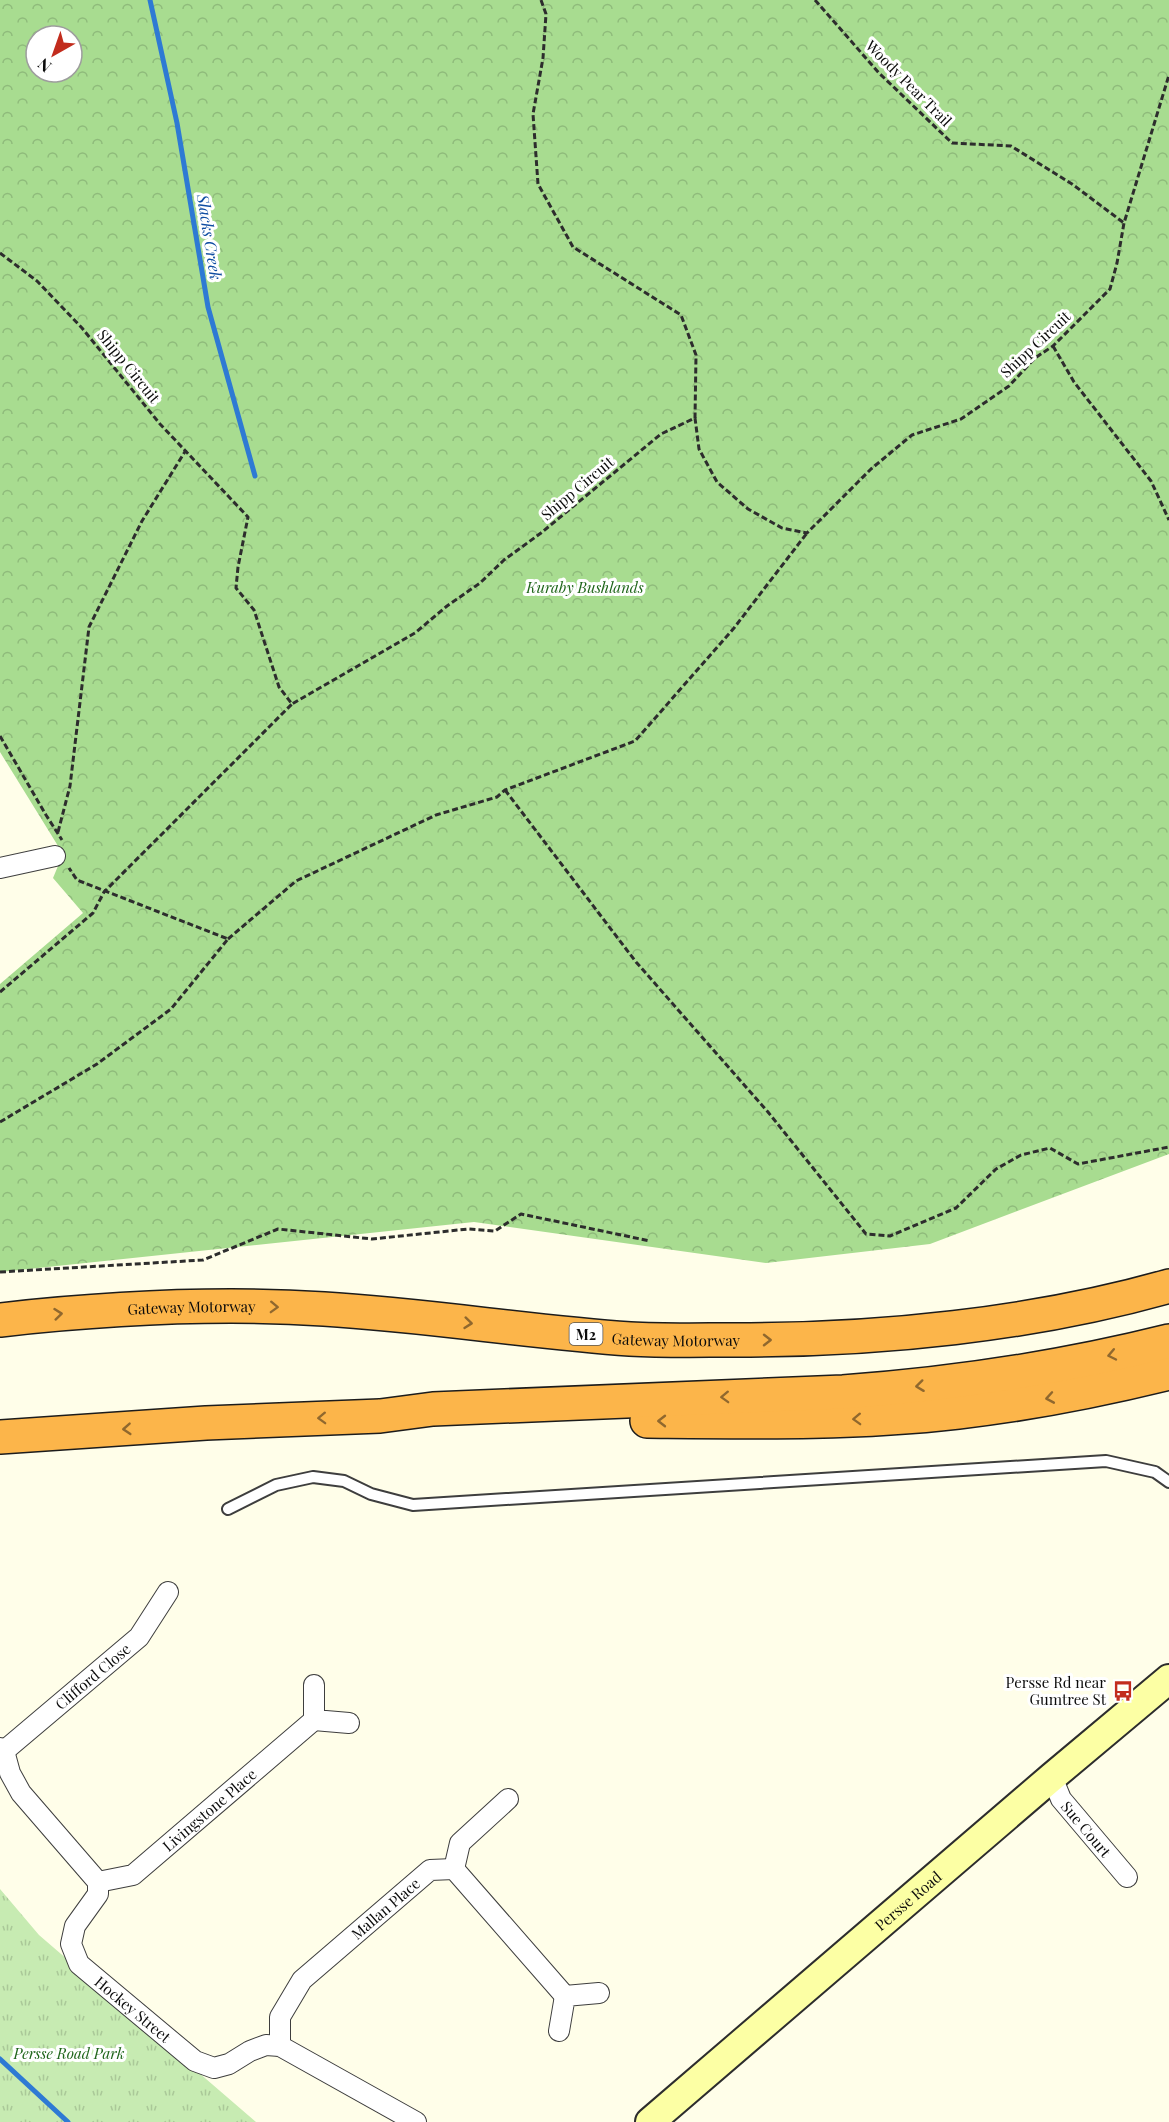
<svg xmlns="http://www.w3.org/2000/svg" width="1169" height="2122" font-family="'Playfair Display',serif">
  <defs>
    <pattern id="forest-crowns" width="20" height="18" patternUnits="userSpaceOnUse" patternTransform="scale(1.5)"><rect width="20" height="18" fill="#a8dc90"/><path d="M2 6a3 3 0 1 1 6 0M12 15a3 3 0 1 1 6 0" fill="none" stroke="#8fbb7b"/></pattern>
    <pattern id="park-tufts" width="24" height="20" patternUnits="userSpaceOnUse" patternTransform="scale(1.5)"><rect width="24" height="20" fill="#c7ebb2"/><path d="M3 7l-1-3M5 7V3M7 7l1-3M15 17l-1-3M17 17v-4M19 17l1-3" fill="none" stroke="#aac898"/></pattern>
  </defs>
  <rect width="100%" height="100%" fill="#fffee9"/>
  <!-- forest -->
  <path fill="url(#forest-crowns)" fill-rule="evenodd" d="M 0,0 L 1169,0 L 1169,1154 L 930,1244 L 766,1263 L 474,1222 L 0,1272 L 0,984 L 83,913 L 53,878 L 63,854 L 0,752 ZM 36,36 L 72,36 L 72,72 L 36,72 Z"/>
  <!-- park -->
  <path fill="url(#park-tufts)" d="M 0,1889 L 39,1935 L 256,2122 L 0,2122 Z"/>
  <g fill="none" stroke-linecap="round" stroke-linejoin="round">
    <!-- stream -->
    <g stroke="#2e7ad4" stroke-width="5">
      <path d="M 150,0 L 177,123 L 208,307 L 255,476"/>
      <path d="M 0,2059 L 68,2122"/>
    </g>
    <!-- lane casing -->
    <g stroke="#3e3e3e" stroke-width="14">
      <path id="lane" d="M 228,1509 L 276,1485 L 313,1477 L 344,1481 L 371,1494 L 413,1505 L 1106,1461 L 1155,1472 L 1169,1482"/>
    </g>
    <!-- street casing -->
    <g stroke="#3e3e3e" stroke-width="22">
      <g id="street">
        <path d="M 0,868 L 55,856"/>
        <path d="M 314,1685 L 314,1720 L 349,1723"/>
        <path id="s1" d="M 0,1748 L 4,1751 L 10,1773 L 21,1793 L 98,1882 L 98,1894 L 75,1926 L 71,1944 L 79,1964 L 195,2061 L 214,2068 L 229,2064 L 250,2051 L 266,2045 L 280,2046 L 416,2122"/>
        <path id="s2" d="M 4,1751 L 139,1637 L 168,1592"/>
        <path id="s3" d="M 1052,1777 L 1061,1799 L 1127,1877"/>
        <path d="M 454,1869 L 460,1843 L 508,1799"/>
        <path id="s4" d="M 98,1882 L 133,1875 L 314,1720"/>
        <path d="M 559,2031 L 565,1996 L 599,1993"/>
        <path id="s5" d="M 280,2046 L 280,2017 L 302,1980 L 430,1870 L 454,1869 L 565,1996"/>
      </g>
    </g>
    <!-- secondary casing -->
    <g stroke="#2d2d2d" stroke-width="32">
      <g id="secondary">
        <path id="s6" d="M 650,2122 L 1052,1777 L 1169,1679"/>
      </g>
    </g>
    <!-- highway casing -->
    <g stroke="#1c1c1c" stroke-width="36">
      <g id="highway">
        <path id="s7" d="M 0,1320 C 108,1308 216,1302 324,1309 C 427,1315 528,1332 630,1339 C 665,1341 701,1340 736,1340 C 878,1340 1032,1325 1169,1286"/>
        <path d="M 647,1421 C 750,1422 855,1424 958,1412 C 1029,1404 1100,1390 1169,1373"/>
        <path d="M 0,1437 L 206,1423 L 380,1416 L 433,1409 L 843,1392 C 953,1384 1061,1368 1169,1341"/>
      </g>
    </g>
    <!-- path -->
    <g stroke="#2d2d2d" stroke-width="3" stroke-dasharray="6 3" stroke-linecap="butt">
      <path d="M 541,0 L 546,14 L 543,58 L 533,114 L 538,184 L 573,247 L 681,315 L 696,355 L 695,418"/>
      <path d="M 815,0 L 879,73 L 952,143 L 1011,146 L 1072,184 L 1124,223"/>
      <path d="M 0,253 L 37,281 L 82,328 L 160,424 L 248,517 L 238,567 L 236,588 L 254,610 L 279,687 L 292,704 L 415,633 L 447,606 L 480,583 L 504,560 L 541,533 L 661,434 L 695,418 L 699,449 L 717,482 L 748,509 L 782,528 L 807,533 L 871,469 L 912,435 L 961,419 L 1009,386 L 1035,358 L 1053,346 L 1110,289 L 1117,263 L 1124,223 L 1169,75"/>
      <path d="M 1053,346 L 1074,382 L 1151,481 L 1169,520"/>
      <path d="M 0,736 L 46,815 L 62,840"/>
      <path d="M 505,790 L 636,962 L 768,1112 L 866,1234 L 890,1236 L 956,1208 L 996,1169 L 1021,1155 L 1050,1148 L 1078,1164 L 1169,1147"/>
      <path d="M 58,832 L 70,786 L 89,627 L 142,521 L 186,450"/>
      <path d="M 228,939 L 296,881 L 436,815 L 497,797 L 505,790 L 635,741 L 734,628 L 807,533"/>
      <path d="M 0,992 L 93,913 L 104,892 L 292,704"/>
      <path d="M 0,1122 L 97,1064 L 171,1009 L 228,939 L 77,880 L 69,868"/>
      <path d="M 0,1272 L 203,1260 L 278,1229 L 372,1239 L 468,1229 L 495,1231 L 521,1214 L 650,1241"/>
    </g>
    <!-- lane -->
    <use href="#lane" stroke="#fff" stroke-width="10"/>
    <!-- street -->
    <use href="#street" stroke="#fff" stroke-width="20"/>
    <!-- secondary -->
    <use href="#secondary" stroke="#fcffa4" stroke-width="28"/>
    <!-- highway -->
    <use href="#highway" stroke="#fcb54a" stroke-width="33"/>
  </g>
  <!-- one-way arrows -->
  <defs><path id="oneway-chevron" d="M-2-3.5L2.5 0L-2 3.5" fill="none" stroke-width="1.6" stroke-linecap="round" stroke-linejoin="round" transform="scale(1.5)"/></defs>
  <g stroke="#90682e">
    <use href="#oneway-chevron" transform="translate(274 1307) rotate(2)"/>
    <use href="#oneway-chevron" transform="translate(58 1314) rotate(-6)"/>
    <use href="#oneway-chevron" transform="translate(468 1323) rotate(6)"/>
    <use href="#oneway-chevron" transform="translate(767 1340)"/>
    <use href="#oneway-chevron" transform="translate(1112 1355) rotate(168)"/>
    <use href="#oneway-chevron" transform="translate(920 1386) rotate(173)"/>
    <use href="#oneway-chevron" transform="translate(725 1397) rotate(178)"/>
    <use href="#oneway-chevron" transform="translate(1050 1398) rotate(170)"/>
    <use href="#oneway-chevron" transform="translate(322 1418) rotate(178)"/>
    <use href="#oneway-chevron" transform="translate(857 1419) rotate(178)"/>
    <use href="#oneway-chevron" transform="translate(662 1421) rotate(-180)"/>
    <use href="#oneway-chevron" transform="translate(127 1429) rotate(176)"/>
  </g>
  <!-- icons -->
  <defs>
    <g id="bus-bare" transform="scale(1.62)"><path d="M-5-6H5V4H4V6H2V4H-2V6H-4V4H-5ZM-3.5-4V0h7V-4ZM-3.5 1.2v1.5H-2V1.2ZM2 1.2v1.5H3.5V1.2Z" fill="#c22c1d" stroke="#fff" stroke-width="2.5" paint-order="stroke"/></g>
  </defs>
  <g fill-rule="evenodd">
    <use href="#bus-bare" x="1123" y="1691"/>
  </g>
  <g text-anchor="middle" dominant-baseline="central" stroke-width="6" stroke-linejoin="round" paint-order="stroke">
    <!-- shield labels -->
    <rect fill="#fff" stroke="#545454" stroke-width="1.5" x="569.5" y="1323" width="33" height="22" rx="4.5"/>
    <g font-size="14" font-weight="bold" fill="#0b0b0b">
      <text x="586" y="1334">M2</text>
    </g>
    <!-- street labels -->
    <g font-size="15" fill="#0b0b0b" stroke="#fff">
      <text transform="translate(909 83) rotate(45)">Woody Pear Trail</text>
      <text transform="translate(1035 344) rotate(-43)">Shipp Circuit</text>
      <text transform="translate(129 366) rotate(51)">Shipp Circuit</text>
      <text transform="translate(577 488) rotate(-40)">Shipp Circuit</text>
      <text stroke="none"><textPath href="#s7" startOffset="192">Gateway Motorway</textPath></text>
      <text stroke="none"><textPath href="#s7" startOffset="678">Gateway Motorway</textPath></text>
      <text stroke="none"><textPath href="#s2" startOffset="116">Clifford Close</textPath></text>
      <text stroke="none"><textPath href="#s4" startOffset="136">Livingstone Place</textPath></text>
      <text stroke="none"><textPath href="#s3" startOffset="63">Sue Court</textPath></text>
      <text stroke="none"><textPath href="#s6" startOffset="340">Persse Road</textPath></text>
      <text stroke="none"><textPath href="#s5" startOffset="182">Mallan Place</textPath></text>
      <text stroke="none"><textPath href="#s1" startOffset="330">Hockey Street</textPath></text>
    </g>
    <!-- park labels -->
    <g font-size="15" font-style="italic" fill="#1e6519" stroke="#fff">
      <text x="585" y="587">Kuraby Bushlands</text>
      <text x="69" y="2053">Persse Road Park</text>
    </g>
    <!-- poi labels -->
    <g font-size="15" fill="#0b0b0b" stroke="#fff" text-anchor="end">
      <text x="1106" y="1682">Persse Rd near<tspan x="1106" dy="17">Gumtree St</tspan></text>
    </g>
    <!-- water labels -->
    <g font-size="16" font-style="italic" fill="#0f4da2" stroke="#fff">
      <text transform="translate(210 237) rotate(81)">Slacks Creek</text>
    </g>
  </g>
  <!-- north arrow -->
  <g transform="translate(54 54) rotate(220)"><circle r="28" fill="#ffffff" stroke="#9d9d9d" stroke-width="1.5"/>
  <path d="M0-4.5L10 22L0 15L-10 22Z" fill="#c22c1d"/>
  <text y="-9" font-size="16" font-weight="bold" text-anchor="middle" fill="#0b0b0b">N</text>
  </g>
</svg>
